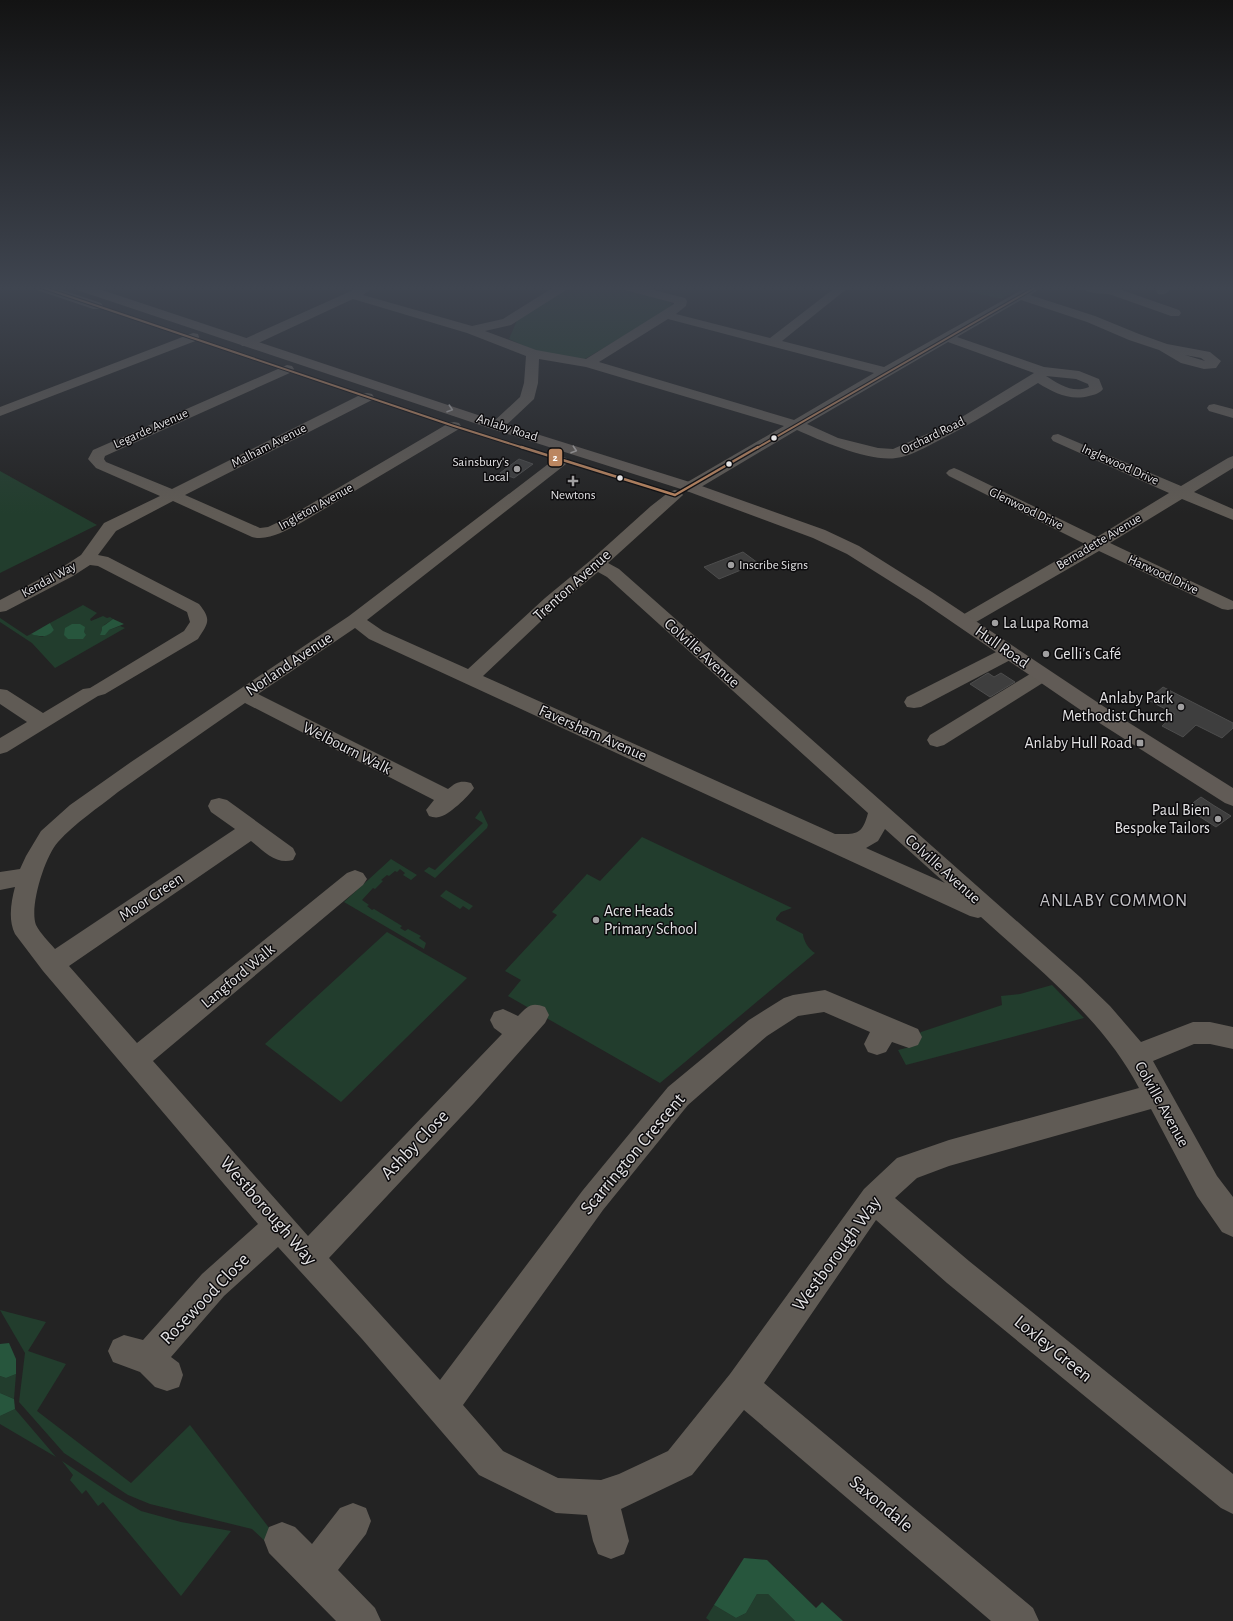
<svg xmlns="http://www.w3.org/2000/svg" width="1233" height="1621" font-family="'Alegreya Sans',sans-serif">
  <rect width="100%" height="100%" fill="#232323"/>
  <!-- green -->
  <g fill="#223d2d">
    <path d="M 566,287 L 617,287 L 665,299 L 671,303 L 672,308 L 583,360 L 535,351 L 509,339 L 518,318 Z"/>
    <path d="M 949,287 L 1022,287 L 1001,299 Z"/>
    <path d="M 0,471 L 97,525 L 0,573 Z"/>
    <path d="M 83,605 L 97,613 L 90,619 L 91,621 L 103,616 L 107,618 L 110,617 L 113,619 L 104,625 L 109,630 L 120,626 L 125,628 L 55,668 L 32,643 L 0,622 L 0,618 L 27,636 L 31,634 L 42,637 L 54,630 L 50,623 Z"/>
    <path d="M 481,810 L 488,825 L 487,828 L 435,878 L 424,871 L 429,867 L 435,870 L 483,823 L 475,818 Z"/>
    <path d="M 642,837 L 792,908 L 781,912 L 776,918 L 776,920 L 803,934 C 803,940 809,950 815,953 L 660,1083 L 508,996 L 521,980 L 505,971 L 557,915 L 552,912 L 587,874 L 600,881 Z"/>
    <path d="M 391,859 L 417,875 L 411,880 L 403,875 L 405,873 L 400,869 L 397,872 L 395,871 L 389,876 L 387,875 L 381,880 L 383,881 L 375,889 L 373,888 L 362,900 L 369,905 L 367,906 L 372,910 L 374,909 L 402,926 L 400,928 L 405,931 L 408,929 L 421,936 L 419,938 L 426,943 L 424,949 L 344,902 Z"/>
    <path d="M 446,890 L 473,906 L 469,910 L 463,906 L 460,909 L 440,896 Z"/>
    <path d="M 387,932 L 467,978 L 341,1102 L 265,1044 Z"/>
    <path d="M 1052,985 L 1084,1018 L 906,1065 L 898,1050 L 910,1047 L 921,1032 L 1002,1005 L 1001,996 L 1020,994 Z"/>
    <path d="M 0,1310 L 46,1322 L 28,1351 L 66,1364 L 37,1411 L 131,1483 L 190,1425 L 273,1533 L 267,1543 L 252,1529 L 150,1504 L 128,1495 L 64,1453 L 19,1402 L 25,1353 Z"/>
    <path d="M 16,1374 L 14,1399 L 0,1393 L 0,1376 L 6,1378 Z"/>
    <path d="M 15,1409 L 56,1457 L 0,1424 L 0,1416 Z"/>
    <path d="M 62,1461 L 113,1495 L 141,1511 L 181,1522 L 231,1531 L 181,1596 L 103,1502 L 98,1506 L 86,1490 L 82,1494 L 70,1480 L 73,1475 Z"/>
    <path d="M 757,1594 L 768,1594 L 795,1621 L 710,1621 L 706,1618 L 714,1605 L 736,1618 L 746,1613 Z"/>
  </g>
  <!-- forest -->
  <g fill="#27563d">
    <path d="M 113,619 L 124,624 L 109,630 L 105,635 L 100,635 L 102,630 L 102,627 Z"/>
    <path d="M 50,623 L 54,630 C 47,638 40,637 31,634 Z"/>
    <path d="M 72,624 L 80,624 L 85,627 L 84,632 L 86,635 L 83,639 L 68,639 L 64,635 L 65,628 Z"/>
    <path d="M 9,1343 L 16,1359 L 16,1374 L 6,1378 L 0,1376 L 0,1344 Z"/>
    <path d="M 0,1393 L 14,1399 L 15,1409 L 0,1416 Z"/>
    <path d="M 744,1558 L 767,1560 L 816,1608 L 822,1602 L 843,1621 L 795,1621 L 768,1594 L 757,1594 L 746,1613 L 736,1618 L 714,1605 Z"/>
  </g>
  <!-- building -->
  <g fill="#3e3e3e" stroke="#4d4d4d">
    <path d="M 519,459 L 533,464 L 514,478 L 500,473 Z"/>
    <path d="M 743,552 L 758,563 L 719,579 L 704,567 Z"/>
    <path d="M 988,673 L 994,677 L 1001,673 L 1015,682 L 990,697 L 970,684 Z"/>
    <path d="M 1163,687 L 1233,723 L 1233,728 L 1222,738 L 1196,725 L 1183,737 L 1162,726 L 1175,714 L 1148,700 Z"/>
    <path d="M 1201,797 L 1213,805 L 1231,816 L 1216,827 L 1186,808 Z"/>
  </g>
  <g fill="none" stroke-linecap="round" stroke-linejoin="round">
    <!-- minor -->
    <g fill="#605b55" fill-rule="evenodd">
      <path d="M 360,287 L 370,287 L 371,289 L 363,295 L 472,326 L 503,319 L 554,287 L 568,287 L 566,290 L 511,325 L 485,331 L 536,350 L 586,359 L 674,304 L 674,303 L 625,290 L 623,287 L 642,287 L 685,298 L 687,301 L 686,306 L 676,314 L 770,338 L 836,287 L 849,287 L 782,341 L 884,367 L 1027,287 L 1042,287 L 1030,295 L 1095,316 L 1139,334 L 1167,344 L 1210,352 L 1221,361 L 1216,368 L 1204,369 L 1181,363 L 1159,350 L 1129,340 L 1087,322 L 1021,300 L 957,337 L 1044,367 L 1079,371 L 1099,379 L 1103,389 C 1100,393 1094,395 1089,396 C 1070,401 1054,393 1038,383 C 1003,404 969,426 932,444 C 922,449 908,457 896,458 C 870,462 821,441 797,430 L 696,490 L 690,492 L 684,490 L 682,487 L 684,484 L 784,426 L 586,367 L 539,359 L 538,383 L 534,399 L 502,429 L 497,430 L 492,429 L 490,426 L 492,423 L 520,397 L 524,383 L 526,356 L 467,333 L 353,299 L 252,346 L 242,346 L 240,343 L 242,340 ZM 668,319 L 874,373 L 794,420 L 599,362 ZM 948,342 L 1034,373 L 952,423 L 893,449 L 878,448 L 838,438 L 807,424 ZM 1185,355 L 1201,358 L 1205,361 ZM 1046,376 L 1076,379 L 1088,384 L 1089,387 C 1073,394 1059,384 1046,376 Z"/>
      <path d="M 1081,287 L 1113,287 L 1179,310 L 1181,313 L 1179,316 L 1171,316 L 1109,294 L 1094,293 L 1083,290 Z"/>
      <path d="M 1159,287 L 1172,287 C 1168,293 1165,295 1158,294 L 1156,291 Z"/>
      <path d="M 193,333 L 198,334 L 199,337 L 198,340 L 0,416 L 0,407 Z"/>
      <path d="M 287,365 L 292,366 L 294,369 L 292,372 L 105,456 L 104,459 L 106,462 L 172,489 L 362,394 L 367,393 L 372,394 L 374,397 L 372,400 L 185,495 L 260,528 L 268,527 L 287,518 L 449,423 L 454,422 L 459,423 L 461,426 L 459,429 L 299,524 C 284,531 269,541 252,537 L 173,501 L 116,531 L 98,555 L 108,557 L 199,604 C 212,620 208,623 198,639 L 105,694 L 98,696 L 7,752 L 0,754 L 0,738 L 27,722 L 0,704 L 0,689 L 7,690 L 43,713 L 83,689 L 90,688 L 184,631 L 190,622 L 187,612 L 98,566 L 90,565 L 73,576 L 6,611 L 0,612 L 0,600 L 61,568 L 81,555 L 104,523 L 160,496 L 96,468 L 88,459 L 93,450 Z"/>
      <path d="M 1214,404 L 1233,409 L 1233,418 L 1209,411 L 1207,408 L 1209,405 Z"/>
      <path d="M 1058,434 L 1181,486 L 1228,458 L 1233,456 L 1233,468 L 1194,492 L 1233,509 L 1233,520 L 1182,499 L 1110,543 L 1233,601 L 1233,609 L 1228,610 L 1222,609 L 1099,551 L 971,625 L 965,627 L 959,625 L 956,621 L 959,617 L 1085,544 L 949,476 L 946,473 L 949,470 L 954,468 L 959,470 L 1097,537 L 1169,493 L 1053,441 L 1051,438 L 1053,435 Z"/>
      <path d="M 561,456 L 566,458 L 569,461 L 566,464 L 367,620 L 383,631 L 468,669 L 545,598 L 591,560 L 651,506 L 669,492 L 675,490 L 681,492 L 683,495 L 608,563 L 619,569 L 1080,977 L 1110,1006 L 1141,1042 L 1193,1022 L 1210,1022 L 1233,1027 L 1233,1049 L 1210,1044 L 1194,1044 L 1153,1061 L 1217,1176 L 1233,1197 L 1233,1237 L 1222,1232 L 1197,1196 L 1151,1109 L 949,1166 L 917,1178 L 895,1198 L 969,1261 L 1233,1474 L 1233,1514 L 1221,1508 L 947,1283 L 876,1220 L 764,1383 L 1033,1608 L 1039,1621 L 991,1621 L 744,1410 L 692,1475 L 621,1509 L 629,1541 L 624,1554 L 611,1559 L 598,1554 L 593,1541 L 587,1515 L 556,1513 L 479,1475 L 362,1339 L 278,1247 L 224,1296 L 171,1357 L 179,1363 L 183,1375 L 179,1387 L 167,1391 L 155,1387 L 140,1372 L 113,1362 L 108,1351 L 113,1340 L 124,1335 L 143,1340 L 202,1274 L 258,1224 L 43,971 L 15,934 C 8,920 11,902 15,887 L 0,890 L 0,872 L 20,869 L 26,856 L 41,831 L 70,805 L 131,762 L 349,616 L 556,458 ZM 598,572 L 607,577 L 868,813 C 862,836 856,834 835,834 L 483,676 L 557,606 ZM 355,628 L 369,639 L 970,916 L 978,918 L 981,917 C 1038,969 1103,1019 1139,1088 L 949,1140 L 897,1158 L 864,1189 L 730,1374 L 668,1451 L 619,1474 L 601,1480 L 558,1478 L 503,1451 L 463,1405 L 603,1210 L 688,1105 L 767,1036 L 798,1016 L 824,1012 L 870,1032 L 864,1044 L 868,1052 L 877,1055 L 886,1052 L 892,1042 L 909,1048 L 918,1045 L 922,1037 L 918,1029 L 825,990 L 793,995 L 784,998 L 749,1020 L 668,1087 L 583,1190 L 440,1380 L 329,1258 L 474,1103 L 545,1023 L 549,1015 L 545,1007 C 531,1002 528,1006 518,1016 L 503,1009 L 494,1012 L 490,1020 L 494,1028 L 502,1034 L 308,1236 L 153,1061 L 363,885 L 367,879 L 363,873 L 355,870 L 347,873 L 137,1043 L 69,966 L 251,841 C 264,851 276,865 293,860 L 296,854 L 293,848 L 227,800 L 219,798 L 211,800 L 208,806 L 211,812 L 235,829 L 55,949 C 49,942 40,933 36,925 C 29,907 45,856 58,842 C 75,823 98,808 118,792 C 160,762 202,733 245,703 L 434,800 L 426,810 L 429,816 C 432,817 436,818 439,817 C 448,816 469,796 474,788 L 471,783 C 461,780 456,782 448,789 L 258,694 ZM 885,829 L 945,883 L 866,848 L 878,841 Z"/>
      <path d="M 1009,647 L 1016,649 L 1018,653 L 1016,657 L 921,707 L 914,708 L 907,707 L 904,702 L 907,697 L 1002,649 Z"/>
      <path d="M 1042,669 L 1049,671 L 1052,675 L 1049,679 L 944,745 L 937,747 L 930,745 L 927,740 L 930,735 L 1035,671 Z"/>
      <path d="M 353,1503 L 366,1508 L 371,1521 L 366,1534 L 338,1570 L 375,1608 L 381,1621 L 336,1621 L 269,1553 L 264,1540 L 269,1527 L 282,1522 L 295,1527 L 312,1544 L 340,1508 Z"/>
    </g>
    <!-- major -->
    <g fill="#615b56" fill-rule="evenodd">
      <path d="M 35,287 L 53,287 L 101,303 L 103,306 L 101,309 L 93,309 L 37,290 Z"/>
      <path d="M 75,287 L 93,287 L 502,423 L 696,484 L 825,530 L 859,546 L 932,592 L 1115,714 L 1233,788 L 1233,806 L 1225,803 L 1101,724 L 920,600 L 847,554 L 813,538 L 684,490 L 492,429 L 77,290 Z"/>
    </g>
    <!-- bus-1-far1 casing -->
    <g stroke="#0c0b0d" stroke-width="4">
      <g id="bus-1-far1">
        <path d="M 41,287 L 454,426 L 524,448"/>
        <path d="M 757,448 L 1036,287"/>
      </g>
    </g>
    <!-- bus-1 casing -->
    <g stroke="#0c0b0d" stroke-width="5">
      <path id="bus-1" d="M 521,447 L 675,495 L 758,447"/>
    </g>
    <!-- bus-1-far1 -->
    <use href="#bus-1-far1" stroke="#bb8660" stroke-width="2"/>
    <!-- bus-1 -->
    <use href="#bus-1" stroke="#bb8660" stroke-width="2.5"/>
  </g>
  <!-- one-way arrows -->
  <defs><path id="oneway-chevron" d="M-2-3.5L2.5 0L-2 3.5" fill="none" stroke-width="1.6" stroke-linecap="round" stroke-linejoin="round"/></defs>
  <g stroke="#a8a5a4">
    <use href="#oneway-chevron" transform="translate(450 409) rotate(18)"/>
    <use href="#oneway-chevron" transform="translate(574 450) rotate(18)"/>
  </g>
  <!-- sky -->
  <linearGradient id="sky" x2="0" y2="1"><stop stop-color="#131313"/><stop offset="0.56" stop-color="#3f4550"/><stop offset="1" stop-color="#3f4550" stop-opacity="0"/></linearGradient>
  <rect width="1233" height="514" fill="url(#sky)"/>
  <!-- markers -->
  <g fill="#e3e2e4" stroke="#0c0b0d" stroke-width="1.5">
    <circle cx="774" cy="438" r="3.5"/>
    <circle cx="729" cy="464" r="3.5"/>
    <circle cx="620" cy="478" r="3.5"/>
  </g>
  <g fill="#a09fa0" stroke="#0c0b0d" stroke-width="1.5">
    <circle cx="517" cy="469" r="4"/>
    <path d="M571 475h4v4h4v4h-4v4h-4v-4h-4v-4h4z"/>
    <circle cx="731" cy="565" r="4"/>
    <circle cx="995" cy="623" r="4"/>
    <circle cx="1046" cy="654" r="4"/>
    <circle cx="1181" cy="707" r="4"/>
    <rect x="1136" y="739" width="8" height="8" rx="2"/>
    <circle cx="1218" cy="819" r="4"/>
    <circle cx="596" cy="920" r="4"/>
  </g>
  <g text-anchor="middle" dominant-baseline="central" stroke-width="3" stroke-linejoin="round" paint-order="stroke">
    <!-- far-street labels -->
    <g font-size="13" fill="#e3e2e4" stroke="#0c0b0d">
      <text transform="translate(507 428) rotate(18)">Anlaby Road</text>
      <text transform="translate(151 429) rotate(-24)">Legarde Avenue</text>
      <text transform="translate(933 436) rotate(-26)">Orchard Road</text>
      <text transform="translate(269 446) rotate(-27)">Malham Avenue</text>
      <text transform="translate(1120 465) rotate(24)">Inglewood Drive</text>
      <text transform="translate(316 507) rotate(-29)">Ingleton Avenue</text>
      <text transform="translate(1026 509) rotate(26)">Glenwood Drive</text>
      <text transform="translate(1099 542) rotate(-31)">Bernadette Avenue</text>
      <text transform="translate(1163 575) rotate(25)">Harwood Drive</text>
      <text transform="translate(49 580) rotate(-29)">Kendal Way</text>
    </g>
    <!-- far-poi labels -->
    <g font-size="13" fill="#e3e2e4" stroke="#0c0b0d" text-anchor="end">
      <text x="509" y="462">Sainsbury's<tspan x="509" dy="15">Local</tspan></text>
      <text x="573" y="495" text-anchor="middle">Newtons</text>
      <text x="739" y="565" text-anchor="start">Inscribe Signs</text>
    </g>
    <!-- street labels -->
    <g font-size="16" fill="#e3e2e4" stroke="#0c0b0d">
      <text transform="translate(572 585) rotate(-42)">Trenton Avenue</text>
      <text transform="translate(1002 647) rotate(35)">Hull Road</text>
      <text transform="translate(702 653) rotate(42)">Colville Avenue</text>
      <text transform="translate(289 664) rotate(-34)">Norland Avenue</text>
      <text transform="translate(593 733) rotate(24)">Faversham Avenue</text>
      <text transform="translate(347 748) rotate(27)">Welbourn Walk</text>
      <text transform="translate(943 869) rotate(42)">Colville Avenue</text>
      <text transform="translate(151 897) rotate(-34)">Moor Green</text>
      <text transform="translate(238 976) rotate(-40)">Langford Walk</text>
      <text transform="translate(1162 1104) rotate(61)">Colville Avenue</text>
    </g>
    <!-- poi labels -->
    <g font-size="16" fill="#e3e2e4" stroke="#0c0b0d" text-anchor="start">
      <text x="1003" y="623">La Lupa Roma</text>
      <text x="1054" y="654">Gelli's Café</text>
      <text x="1173" y="698" text-anchor="end">Anlaby Park<tspan x="1173" dy="18">Methodist Church</tspan></text>
      <text x="1132" y="743" text-anchor="end">Anlaby Hull Road</text>
      <text x="1210" y="810" text-anchor="end">Paul Bien<tspan x="1210" dy="18">Bespoke Tailors</tspan></text>
      <text x="604" y="911">Acre Heads<tspan x="604" dy="18">Primary School</tspan></text>
    </g>
    <!-- quarter labels -->
    <g font-size="18" letter-spacing="1" fill="#c4c3c7" stroke="#0c0b0d">
      <text x="1114" y="901">ANLABY COMMON</text>
    </g>
    <!-- near-street labels -->
    <g font-size="19" fill="#e3e2e4" stroke="#0c0b0d">
      <text transform="translate(415 1145) rotate(-46)">Ashby Close</text>
      <text transform="translate(633 1154) rotate(-50)">Scarrington Crescent</text>
      <text transform="translate(268 1211) rotate(49)">Westborough Way</text>
      <text transform="translate(837 1254) rotate(-54)">Westborough Way</text>
      <text transform="translate(205 1299) rotate(-46)">Rosewood Close</text>
      <text transform="translate(1053 1349) rotate(39)">Loxley Green</text>
      <text transform="translate(881 1504) rotate(40)">Saxondale</text>
    </g>
  </g>
  <rect stroke="#0c0b0d" stroke-width="1.5" x="548" y="448" width="15" height="19" rx="4" fill="#bb8660"/>
  <g font-size="11" text-anchor="middle" font-weight="bold" fill="#fff">
    <text x="555" y="461">2</text>
  </g>
</svg>
